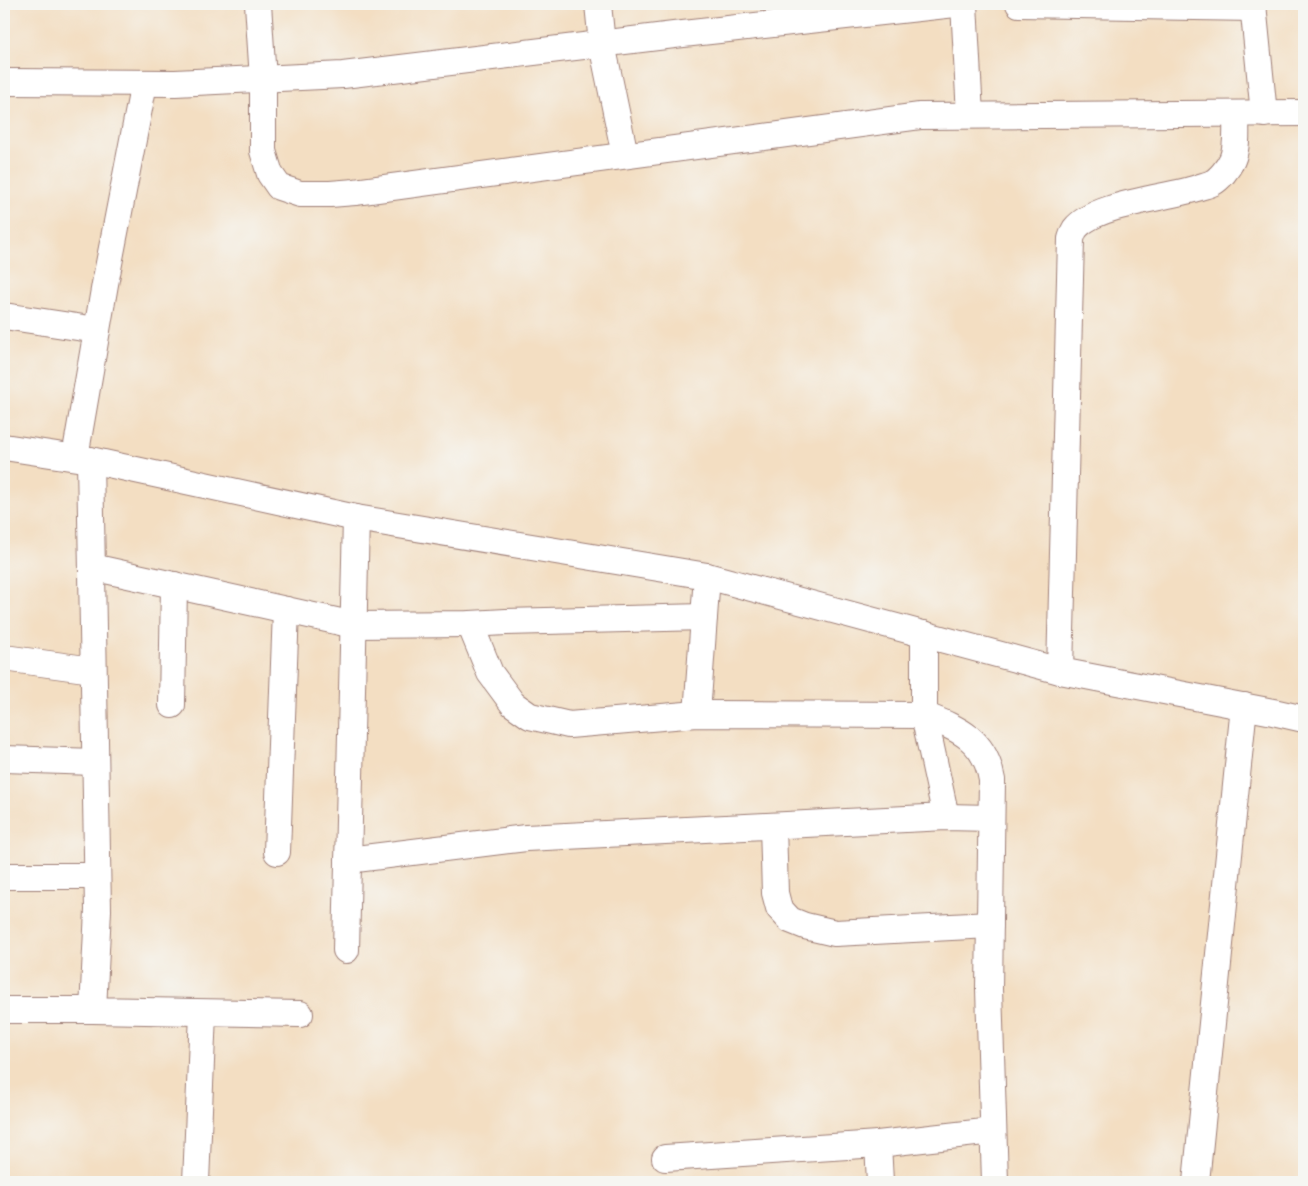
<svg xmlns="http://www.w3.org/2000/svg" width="1308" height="1186" font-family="'EB Garamond',serif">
  <rect width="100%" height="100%" fill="#f6f6f2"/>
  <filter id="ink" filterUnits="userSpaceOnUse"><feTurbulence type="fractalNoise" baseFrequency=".02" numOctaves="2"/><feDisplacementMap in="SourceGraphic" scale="10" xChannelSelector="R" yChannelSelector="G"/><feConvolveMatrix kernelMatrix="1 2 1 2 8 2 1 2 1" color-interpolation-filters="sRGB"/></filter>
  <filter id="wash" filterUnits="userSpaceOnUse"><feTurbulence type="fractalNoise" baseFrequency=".0096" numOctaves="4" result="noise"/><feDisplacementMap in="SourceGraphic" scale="20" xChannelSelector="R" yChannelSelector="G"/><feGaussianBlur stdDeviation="1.12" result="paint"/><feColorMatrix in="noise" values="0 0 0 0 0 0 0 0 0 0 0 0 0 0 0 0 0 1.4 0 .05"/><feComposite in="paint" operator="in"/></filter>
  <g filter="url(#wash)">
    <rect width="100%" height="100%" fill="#f3dec2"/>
  </g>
  <g filter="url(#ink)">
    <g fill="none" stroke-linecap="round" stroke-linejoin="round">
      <!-- minor casing -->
      <g stroke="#9e7e76" stroke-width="28">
        <g id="minor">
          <path d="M 258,4 L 263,79 L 263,151 L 270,174 L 279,187 L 300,194 L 330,194 L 355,192 L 920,116 L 1304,113"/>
          <path d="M 598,4 L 602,44 L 625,155"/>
          <path d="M 964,4 L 970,115"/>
          <path d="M 1019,4 L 1253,8"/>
          <path d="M 1253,4 L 1264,114"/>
          <path d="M 4,82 L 175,83 L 343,75 L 674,35 L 955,4"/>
          <path d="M 4,316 L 97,330"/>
          <path d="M 4,447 L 90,460 L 356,518 L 707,576 L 1060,671 L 1071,239 C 1072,236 1073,232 1075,229 C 1094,204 1167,198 1197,188 C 1202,186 1208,185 1212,183 C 1220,179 1228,168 1232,160 C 1238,146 1236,128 1236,114"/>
          <path d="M 75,457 L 105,284 L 144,83"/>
          <path d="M 90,460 L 98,910 L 93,1010 L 300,1014"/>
          <path d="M 92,567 L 354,625 L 470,624 L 506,622 L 704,617"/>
          <path d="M 470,624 L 490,673 L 513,704 L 530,716 L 569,725 L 697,714 L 924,715 C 959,729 985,739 992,780 L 989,989 L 995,1182"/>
          <path d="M 924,634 L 924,715 L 946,817"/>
          <path d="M 4,658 L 93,670"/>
          <path d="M 1060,671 L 1273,712 L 1304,719"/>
          <path d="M 172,705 L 174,585"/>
          <path d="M 697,714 L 707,576"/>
          <path d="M 4,759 L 95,762"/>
          <path d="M 773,826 L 775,893 L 779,908 L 790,920 L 805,926 L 835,933 L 990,925"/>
          <path d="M 277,852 L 286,610"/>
          <path d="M 348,860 L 526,838 L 946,817 L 991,818"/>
          <path d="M 4,876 L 97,876"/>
          <path d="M 346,950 L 356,518"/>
          <path d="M 4,1010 L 93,1010"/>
          <path d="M 878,1144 L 880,1182"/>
          <path d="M 665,1158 L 878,1144 L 993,1131"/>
          <path d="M 196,1182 L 203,1013"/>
          <path d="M 1196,1182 L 1244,706"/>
        </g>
      </g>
      <!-- minor -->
      <use href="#minor" stroke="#fff" stroke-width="26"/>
    </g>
  </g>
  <!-- margin -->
  <rect width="1308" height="1186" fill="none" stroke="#f6f6f2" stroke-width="20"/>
</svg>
